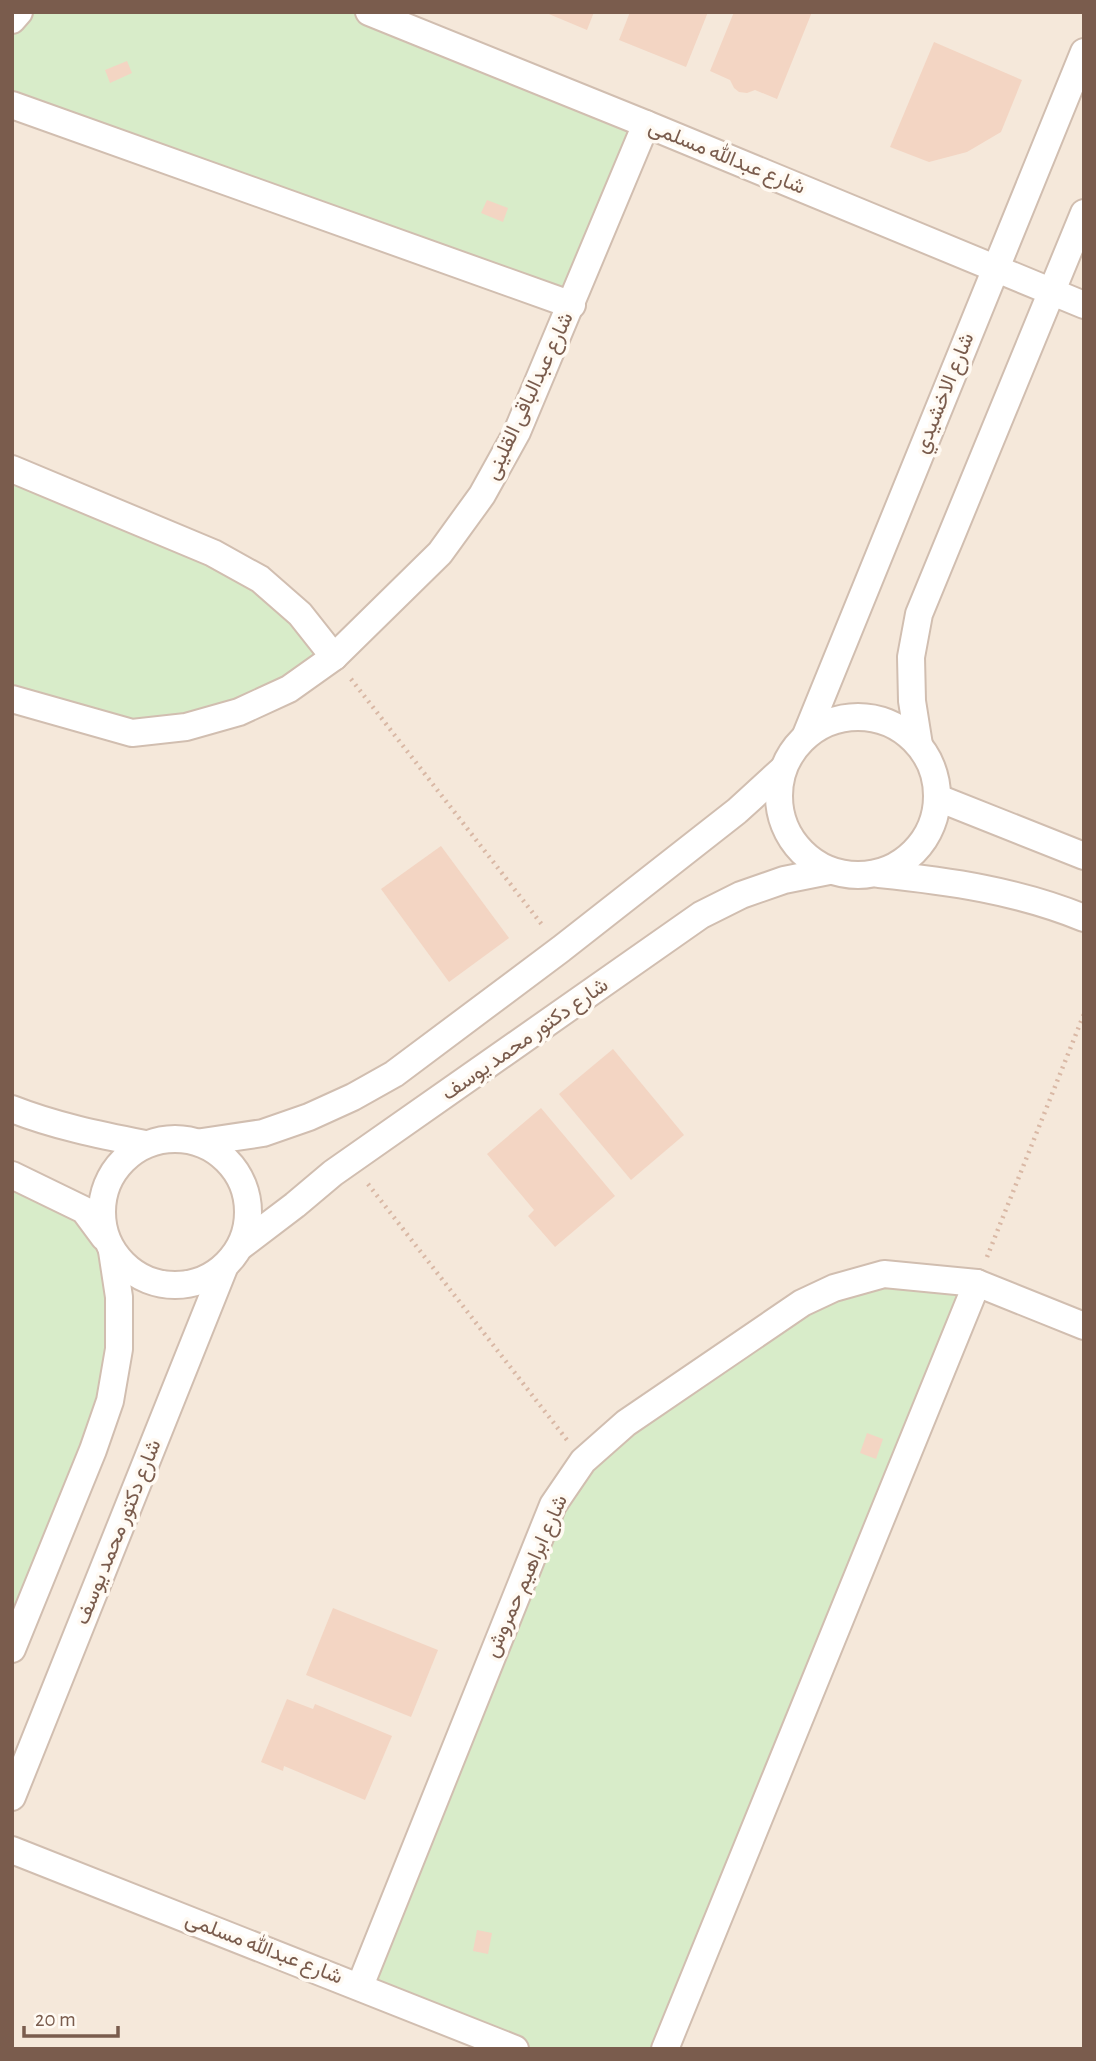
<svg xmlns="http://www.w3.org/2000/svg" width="1096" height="2061" font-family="'Alegreya Sans',Vazirmatn,sans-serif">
  <rect width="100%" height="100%" fill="#fdf6ec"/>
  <!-- residential -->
  <rect fill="#f5e8da" x="12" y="12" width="1072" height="2037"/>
  <!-- green -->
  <g fill="#d8ecc9">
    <path d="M 19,12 L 369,12 L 646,124 L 572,305 L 12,105 L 12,20 Z"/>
    <path d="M 12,469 L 213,553 L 334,657 L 186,727 L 132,733 L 12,692 Z"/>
    <path d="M 12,1175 L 67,1201 L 112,1251 L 119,1349 L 12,1649 Z"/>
    <path d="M 884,1274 L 977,1283 L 665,2049 L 515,2049 L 360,1986 L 553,1505 L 594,1451 L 802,1303 Z"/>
  </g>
  <!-- building -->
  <g fill="#f3d5c3">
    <path d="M 544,12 L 594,12 L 587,30 Z"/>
    <path d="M 630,12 L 708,12 L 686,67 L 619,40 Z"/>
    <path d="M 734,12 L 812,12 L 777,99 L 755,90 L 747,93 L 739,92 L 734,88 L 730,80 L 710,71 Z"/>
    <path d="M 934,42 L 1022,80 L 1001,132 L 967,152 L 929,162 L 890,147 Z"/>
    <path d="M 127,61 L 132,73 L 110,83 L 105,70 Z"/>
    <path d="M 487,200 L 508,208 L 503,222 L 481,213 Z"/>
    <path d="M 441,846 L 509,938 L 449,982 L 381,889 Z"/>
    <path d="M 613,1049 L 684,1135 L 631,1180 L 559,1094 Z"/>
    <path d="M 541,1108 L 615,1196 L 555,1247 L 528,1216 L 534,1210 L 487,1154 Z"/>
    <path d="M 867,1433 L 883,1439 L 876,1459 L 860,1453 Z"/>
    <path d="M 333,1608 L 438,1650 L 411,1717 L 306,1675 Z"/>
    <path d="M 287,1699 L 313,1709 L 315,1704 L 392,1736 L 365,1800 L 284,1766 L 283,1771 L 261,1762 Z"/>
    <path d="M 477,1930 L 492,1933 L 488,1954 L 473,1951 Z"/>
  </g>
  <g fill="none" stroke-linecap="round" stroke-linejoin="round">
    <!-- minor casing -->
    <g stroke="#d1beb0" stroke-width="30">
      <g id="minor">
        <path d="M 369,12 L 646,124 L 1084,305"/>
        <path d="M 12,20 L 19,12"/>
        <path d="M 12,105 L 572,305"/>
        <path d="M 12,469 L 213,553 L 260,579 L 300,614 L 334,657"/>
        <path d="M 12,699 L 132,733 L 186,727 L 239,712 L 289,689 L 334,657 L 440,553 L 482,495 L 517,432 L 646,124"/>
        <circle cx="858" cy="796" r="79"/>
        <path d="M 806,735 L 1084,52"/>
        <path d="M 919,745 L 912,701 L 911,657 L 919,614 L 1084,213"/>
        <path d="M 938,798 L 1084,856"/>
        <path d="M 879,874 C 949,881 1018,891 1084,918"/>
        <path d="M 12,1109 C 55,1126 100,1135 145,1144"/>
        <circle cx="175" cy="1212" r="73"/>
        <path d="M 202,1142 L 263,1133 L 309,1117 L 353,1097 L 394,1074 L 561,949 L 737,811 L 783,769"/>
        <path d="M 12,1175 L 84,1210 L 104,1237"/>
        <path d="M 241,1246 L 295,1205 L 333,1173 L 701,915 L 741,895 L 784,880 L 829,871"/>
        <path d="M 12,1649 L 93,1450 L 110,1401 L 119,1349 L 119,1297 L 112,1251"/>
        <path d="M 12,1797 L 224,1268"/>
        <path d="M 12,1850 L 515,2049"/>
        <path d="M 360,1986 L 553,1505 L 583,1461 L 626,1423 L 802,1303 L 834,1288 L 884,1274 L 977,1283 L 1084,1326"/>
        <path d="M 665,2049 L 977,1283"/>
      </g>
    </g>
    <!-- path -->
    <g stroke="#d9b8a5" stroke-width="4.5" stroke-dasharray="2 5" stroke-linecap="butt">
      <path d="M 351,679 L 543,926"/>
      <path d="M 368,1184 L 567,1440"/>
      <path d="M 987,1257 L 1084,1014"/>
    </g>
    <!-- minor -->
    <use href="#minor" stroke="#fff" stroke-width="26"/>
  </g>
  <g text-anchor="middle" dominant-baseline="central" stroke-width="7" stroke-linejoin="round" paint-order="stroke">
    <!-- street labels -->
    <g font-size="21" fill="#7a5c4d" stroke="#fffaf3">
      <text transform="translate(727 157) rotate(22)">شارع عبدالله مسلمى</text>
      <text transform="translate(944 393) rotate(-68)">شارع الاخشيدي</text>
      <text transform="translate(529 396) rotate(-65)">شارع عبدالباقى القلينى</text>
      <text transform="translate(525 1039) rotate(-35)">شارع دكتور محمد يوسف</text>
      <text transform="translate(118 1532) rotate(-68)">شارع دكتور محمد يوسف</text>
      <text transform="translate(526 1576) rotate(-66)">شارع ابراهيم حمروش</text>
      <text transform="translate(264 1948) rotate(21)">شارع عبدالله مسلمى</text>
    </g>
  </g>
  <!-- border -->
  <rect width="1096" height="2061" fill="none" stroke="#7a5c4d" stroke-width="28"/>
  <!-- scale -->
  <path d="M24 2026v10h94v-10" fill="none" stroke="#7a5c4d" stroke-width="3.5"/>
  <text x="35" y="2026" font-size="21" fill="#7a5c4d" stroke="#fffaf3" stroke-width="5" paint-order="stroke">20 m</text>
</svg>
